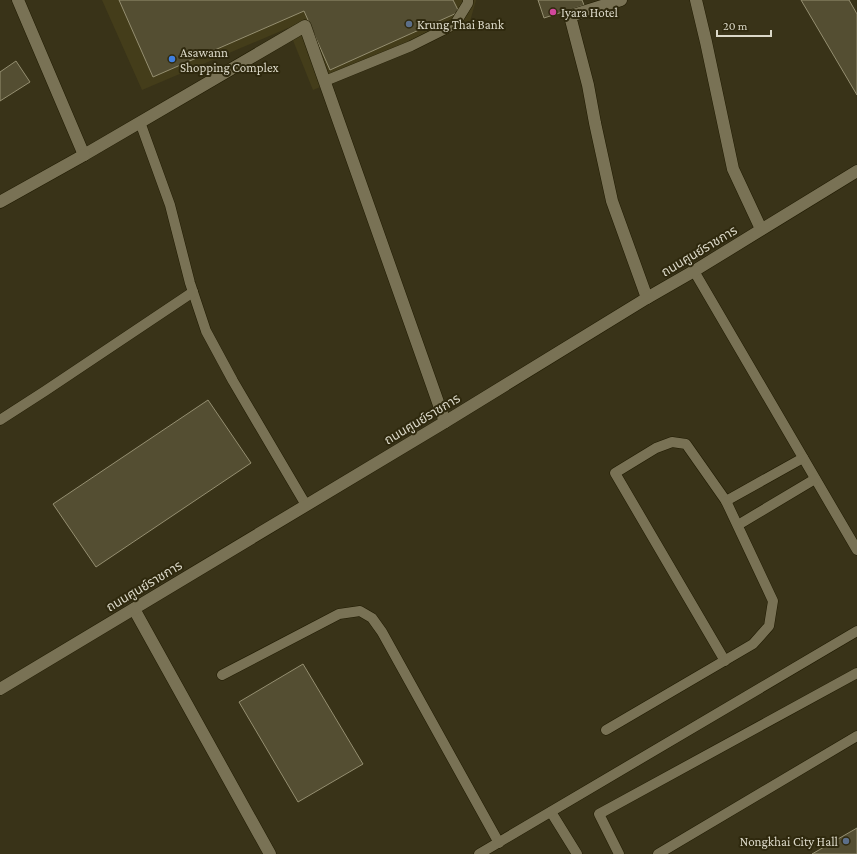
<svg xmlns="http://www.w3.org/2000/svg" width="857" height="854" font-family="'Crimson Pro','Noto Sans Thai',serif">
  <rect width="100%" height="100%" fill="#393318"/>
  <!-- built -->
  <path fill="#443d1a" d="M 102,0 L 476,0 L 469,25 L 313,90 L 288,28 L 142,90 Z"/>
  <!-- building -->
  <g fill="#544e32" stroke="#958f71">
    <path d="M 119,0 L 453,0 L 459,12 L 330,70 L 304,11 L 153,77 Z"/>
    <path d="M 538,0 L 582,0 L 584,5 L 544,18 Z"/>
    <path d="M 801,0 L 849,0 L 857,14 L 857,95 Z"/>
    <path d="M 16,61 L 30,82 L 0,101 L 0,72 Z"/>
    <path d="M 208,400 L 251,463 L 96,567 L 53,504 Z"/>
    <path d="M 303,664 L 363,764 L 298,802 L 239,702 Z"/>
    <path d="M 857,828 L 857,854 L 812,854 Z"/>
  </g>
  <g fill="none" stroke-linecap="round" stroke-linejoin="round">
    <!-- service casing -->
    <g stroke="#201b02" stroke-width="11">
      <g id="service">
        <path d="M 325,81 L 411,46 L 455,24 L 468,3 L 468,0"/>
        <path d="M 140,122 L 170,205 L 190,283 L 206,331 L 233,381 L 306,505"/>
        <path d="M 694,271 L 857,550"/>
        <path d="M 0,420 L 45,391 L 193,292"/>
        <path d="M 738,525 L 815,479"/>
        <path d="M 725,661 L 615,473 L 656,448 L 672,442 L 686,444 L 726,501 L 803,458"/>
        <path d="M 222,675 L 339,614 L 360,611 L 372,618 L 382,632 L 499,843"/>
        <path d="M 606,730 L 753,644 L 769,626 L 773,601 L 726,501"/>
        <path d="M 551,812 L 577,854"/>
        <path d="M 479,854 L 857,631"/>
        <path d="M 619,854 L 599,814 L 857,673"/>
        <path d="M 658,854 L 857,736"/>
      </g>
    </g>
    <!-- minor casing -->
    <g stroke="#201b02" stroke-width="13">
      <g id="minor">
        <path d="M 18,0 L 84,155 L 305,26 L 445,422"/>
        <path d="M 621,0 L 570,16 L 588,85 L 595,123 L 612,201 L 647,298"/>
        <path d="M 696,0 L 706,42 L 733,169 L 761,229"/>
        <path d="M 0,202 L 84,155"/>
        <path d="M 134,609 L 270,854"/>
      </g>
    </g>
    <!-- tertiary casing -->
    <g stroke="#201b02" stroke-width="13">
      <path id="tertiary" d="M 0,689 L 445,422 L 647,298 L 694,271 L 857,171"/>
    </g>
    <!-- service -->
    <use href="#service" stroke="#797255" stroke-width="10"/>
    <!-- minor -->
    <use href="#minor" stroke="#797255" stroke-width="12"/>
    <!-- tertiary -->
    <use href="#tertiary" stroke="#797255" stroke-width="12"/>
  </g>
  <!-- markers -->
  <circle fill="#d1479c" stroke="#2f290e" stroke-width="1.5" cx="553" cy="12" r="4"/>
  <g fill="#5c6f8a" stroke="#2f290e" stroke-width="1.5">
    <circle cx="409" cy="24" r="4"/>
    <circle cx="846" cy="841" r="4"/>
  </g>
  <circle fill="#3f7fe0" stroke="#2f290e" stroke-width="1.5" cx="172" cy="59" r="4"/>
  <g text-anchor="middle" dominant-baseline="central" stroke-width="4" stroke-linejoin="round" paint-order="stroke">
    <!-- poi labels -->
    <g font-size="13" fill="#dbd8c8" stroke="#2f290e" text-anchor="start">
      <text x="561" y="12">Iyara Hotel</text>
      <text x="417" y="24">Krung Thai Bank</text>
      <text x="180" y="52">Asawann<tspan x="180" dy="15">Shopping Complex</tspan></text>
      <text x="838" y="841" text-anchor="end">Nongkhai City Hall</text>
    </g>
    <!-- street labels -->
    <g font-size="13" fill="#dbd8c8" stroke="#2f290e">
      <text transform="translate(699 251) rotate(-31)">ถนนศูนย์ราชการ</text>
      <text transform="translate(422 419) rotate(-31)">ถนนศูนย์ราชการ</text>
      <text transform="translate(144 586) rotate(-31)">ถนนศูนย์ราชการ</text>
    </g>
  </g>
  <!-- scale -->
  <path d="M717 30v6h54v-6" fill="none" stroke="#dbd8c8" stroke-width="2"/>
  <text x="723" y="30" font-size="12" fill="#dbd8c8" stroke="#2f290e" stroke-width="3" paint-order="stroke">20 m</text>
</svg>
